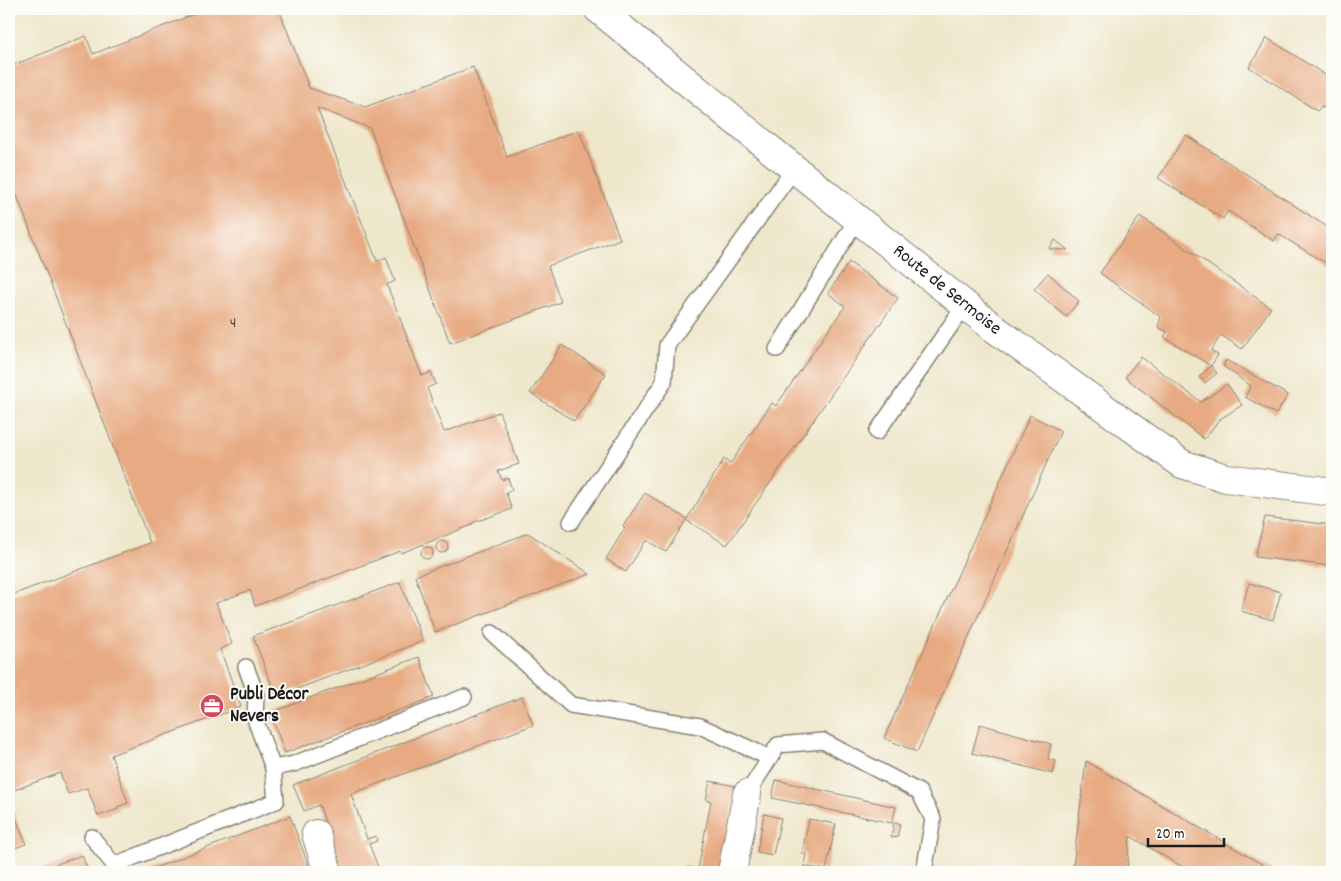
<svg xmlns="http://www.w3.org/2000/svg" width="1341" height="881" font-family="Dekko,sans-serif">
  <rect width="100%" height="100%" fill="#fdfcf7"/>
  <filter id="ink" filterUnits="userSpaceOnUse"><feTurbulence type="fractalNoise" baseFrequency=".02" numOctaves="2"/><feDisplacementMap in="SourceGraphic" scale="10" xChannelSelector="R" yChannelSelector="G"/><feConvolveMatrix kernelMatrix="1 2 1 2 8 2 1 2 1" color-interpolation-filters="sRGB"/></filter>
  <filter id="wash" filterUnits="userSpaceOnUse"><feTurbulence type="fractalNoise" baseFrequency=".0096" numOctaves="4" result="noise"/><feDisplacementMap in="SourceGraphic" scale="20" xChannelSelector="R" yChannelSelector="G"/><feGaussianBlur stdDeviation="1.12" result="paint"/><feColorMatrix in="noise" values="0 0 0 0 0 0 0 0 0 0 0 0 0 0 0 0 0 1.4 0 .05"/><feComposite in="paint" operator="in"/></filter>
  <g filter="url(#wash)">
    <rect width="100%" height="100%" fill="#efe7cc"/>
    <g id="blocks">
      <!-- building -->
      <g fill="#e7aa82">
        <path d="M 207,9 L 279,9 L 309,88 L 365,107 L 473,67 L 507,157 L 579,130 L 620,239 L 548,266 L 561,302 L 450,343 L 370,128 L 317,108 L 377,261 L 386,257 L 395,281 L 387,285 L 422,376 L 431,372 L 436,384 L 427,388 L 444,432 L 499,412 L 519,464 L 498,471 L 502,480 L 508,478 L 512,490 L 506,493 L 512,509 L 472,523 L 472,525 L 401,553 L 400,551 L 255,606 L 250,590 L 216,603 L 232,644 L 220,649 L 241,707 L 111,755 L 128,803 L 117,807 L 118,809 L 98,816 L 87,788 L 68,794 L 60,773 L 9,792 L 9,596 L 150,543 L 9,175 L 9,121 L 17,118 L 9,96 L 9,67 L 86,36 L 93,54 Z"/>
        <path d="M 1267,38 L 1332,79 L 1332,113 L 1321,106 L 1317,111 L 1249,67 Z"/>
        <path d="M 1186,135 L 1332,230 L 1332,267 L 1278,234 L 1274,241 L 1228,211 L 1223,219 L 1158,178 Z"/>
        <path d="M 1140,216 L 1271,308 L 1242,349 L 1221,335 L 1211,351 L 1218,355 L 1211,366 L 1164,337 L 1167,332 L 1158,327 L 1161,317 L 1100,273 Z"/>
        <path d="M 1055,240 L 1068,250 L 1049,249 Z"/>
        <path d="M 849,262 L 898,298 L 727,545 L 686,520 L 666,552 L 646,540 L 626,572 L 606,559 L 625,528 L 623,526 L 645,493 L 687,519 L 724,459 L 730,464 L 772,403 L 776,406 L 845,306 L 828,293 Z"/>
        <path d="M 1048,273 L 1079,301 L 1066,317 L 1034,289 Z"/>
        <path d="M 562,345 L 606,374 L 574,421 L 530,393 Z"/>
        <path d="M 1141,357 L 1201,402 L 1227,384 L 1242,405 L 1220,419 L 1204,439 L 1125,377 Z"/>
        <path d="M 1226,360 L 1288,395 L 1276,414 L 1245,397 L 1251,386 L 1223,366 Z"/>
        <path d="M 1211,366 L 1217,373 L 1205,383 L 1199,377 Z"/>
        <path d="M 1030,415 L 1061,431 L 917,752 L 884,738 Z"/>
        <path d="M 1265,517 L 1332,525 L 1332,566 L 1255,557 Z"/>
        <path d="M 528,533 L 590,574 L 435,632 L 415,576 Z"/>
        <circle cx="442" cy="547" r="6"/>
        <circle cx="427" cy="553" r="6"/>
        <path d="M 400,582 L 423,641 L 276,697 L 253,636 Z"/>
        <path d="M 1249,583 L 1281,592 L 1273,620 L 1241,611 Z"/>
        <path d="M 419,657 L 434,697 L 285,753 L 270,713 Z"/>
        <path d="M 522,697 L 533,725 L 351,794 L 367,839 L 376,836 L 377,841 L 369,844 L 380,872 L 343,872 L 319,805 L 304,811 L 293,785 Z"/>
        <path d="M 980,724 L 1051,744 L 1048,759 L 1056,761 L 1053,774 L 972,753 Z"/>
        <path d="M 1086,761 L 1156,802 L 1275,872 L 1191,872 L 1130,836 L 1127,872 L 1073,866 Z"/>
        <path d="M 776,780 L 896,807 L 892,823 L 772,798 Z"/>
        <path d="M 710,781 L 736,786 L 719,872 L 685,872 L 687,867 L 698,869 L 711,801 L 706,800 Z"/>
        <path d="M 9,799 L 26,844 L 9,850 Z"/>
        <path d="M 764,814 L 781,818 L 773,855 L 757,852 Z"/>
        <path d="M 290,816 L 311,872 L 144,872 Z"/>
        <path d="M 809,819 L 836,824 L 826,870 L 804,866 L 806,854 L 802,853 Z"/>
        <path d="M 894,823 L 900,824 L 897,838 L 891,837 Z"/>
        <path d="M 82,855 L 89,872 L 35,872 Z"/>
      </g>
    </g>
  </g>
  <g filter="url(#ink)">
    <use href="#blocks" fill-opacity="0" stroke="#868274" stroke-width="1"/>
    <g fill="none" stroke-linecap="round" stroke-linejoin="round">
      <!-- lane casing -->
      <g stroke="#868274" stroke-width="18">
        <g id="lane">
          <path d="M 777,349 L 857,219"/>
          <path d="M 877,432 L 965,305"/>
          <path d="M 571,522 L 664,382 L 667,345 L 794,169"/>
          <path d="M 492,633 L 571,705 L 700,726 L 770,758"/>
          <path d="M 273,768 L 294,764 L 464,697"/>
          <path d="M 747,794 L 778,745 L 823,741 L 919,792 L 933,819 L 924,872"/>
          <path d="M 92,837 L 114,865 L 276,801 L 273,768 L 255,719 L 256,694 L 246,667"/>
        </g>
      </g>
      <!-- street casing -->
      <g stroke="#868274" stroke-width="30">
        <g id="street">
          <path d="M 316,834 L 328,872"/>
          <path d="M 732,872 L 747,794"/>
        </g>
      </g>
      <!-- secondary casing -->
      <g stroke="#868274" stroke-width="30">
        <g id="secondary">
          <path id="s1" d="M 598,9 L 771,150 L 995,329 L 1182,464 L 1226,478 L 1332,492"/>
        </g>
      </g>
      <!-- lane -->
      <use href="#lane" stroke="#fff" stroke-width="15"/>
      <!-- street -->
      <use href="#street" stroke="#fff" stroke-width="28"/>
      <!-- secondary -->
      <use href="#secondary" stroke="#fff" stroke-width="28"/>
    </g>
  </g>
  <!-- icons -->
  <defs>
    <g id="office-disc" transform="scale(1.25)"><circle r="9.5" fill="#d1495b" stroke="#fdfcf7"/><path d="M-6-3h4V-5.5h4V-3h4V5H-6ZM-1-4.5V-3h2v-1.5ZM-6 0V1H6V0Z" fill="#fff"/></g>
  </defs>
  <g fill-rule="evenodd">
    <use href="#office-disc" x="212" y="706"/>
  </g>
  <g text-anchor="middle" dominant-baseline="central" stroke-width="4" stroke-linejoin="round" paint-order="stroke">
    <!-- number labels -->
    <g font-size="16" fill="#4f4036">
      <text x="233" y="323">4</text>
    </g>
    <!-- street labels -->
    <g font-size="19" fill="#1c1c1c" stroke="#fdfcf7">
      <text stroke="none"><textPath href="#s1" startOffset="448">Route de Sermoise</textPath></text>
    </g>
    <!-- poi labels -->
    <g font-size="19" font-weight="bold" fill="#1c1c1c" stroke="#fdfcf7" text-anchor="start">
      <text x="230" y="695">Publi Décor<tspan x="230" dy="22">Nevers</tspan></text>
    </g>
  </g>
  <!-- margin -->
  <rect width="1341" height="881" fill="none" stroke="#fdfcf7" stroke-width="30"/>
  <!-- scale -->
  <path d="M1148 838v8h76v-8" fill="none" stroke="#1c1c1c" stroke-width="2.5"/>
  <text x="1156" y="838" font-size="15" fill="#1c1c1c" stroke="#fdfcf7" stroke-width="4" paint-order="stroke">20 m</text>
</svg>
